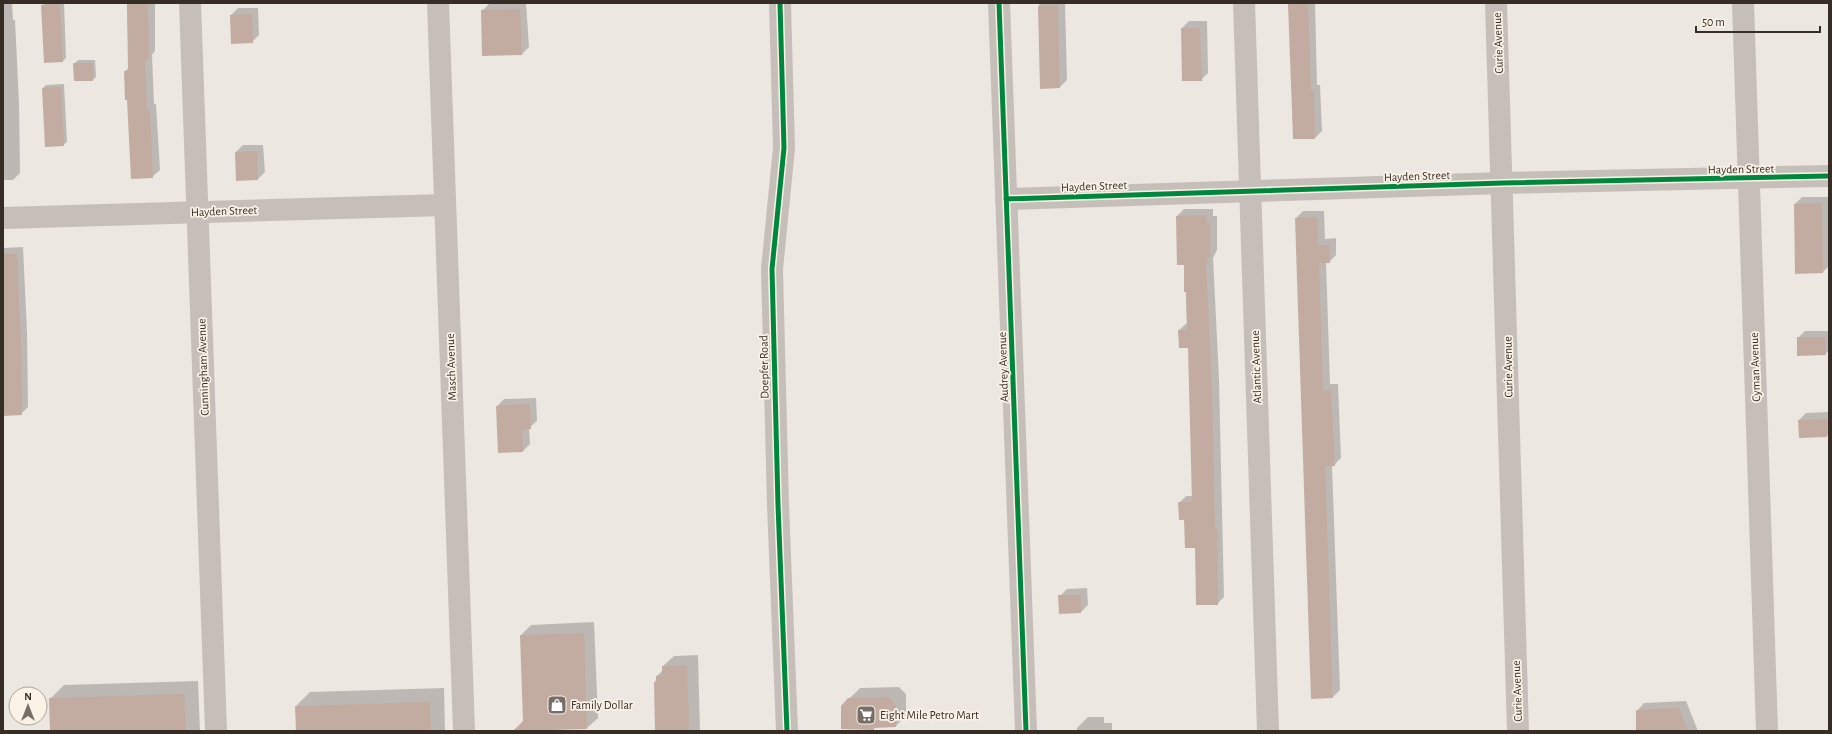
<svg xmlns="http://www.w3.org/2000/svg" width="1832" height="734" font-family="'Alegreya Sans',sans-serif">
  <rect width="100%" height="100%" fill="#ede7e1"/>
  <!-- shadow -->
  <g fill="#0003">
    <path d="M 3,3 L 12,3 L 13,20 L 15,20 L 19,103 L 20,173 L 13,180 L 3,180 Z"/>
    <path d="M 43,3 L 64,3 L 66,58 L 63,61 L 45,62 Z"/>
    <path d="M 127,3 L 155,3 L 155,51 L 152,55 L 154,104 L 156,104 L 160,170 L 152,177 L 128,99 L 125,71 L 129,68 Z"/>
    <path d="M 526,3 L 529,47 L 522,54 L 483,55 L 482,11 L 489,4 Z"/>
    <path d="M 1039,3 L 1065,3 L 1067,80 L 1060,87 L 1041,87 Z"/>
    <path d="M 1290,3 L 1315,3 L 1317,85 L 1320,85 L 1322,131 L 1315,138 L 1294,138 Z"/>
    <path d="M 238,8 L 258,8 L 259,35 L 252,42 L 231,15 Z"/>
    <path d="M 1189,21 L 1207,21 L 1208,73 L 1201,80 L 1182,28 Z"/>
    <path d="M 78,60 L 95,60 L 96,77 L 93,80 L 74,64 Z"/>
    <path d="M 64,84 L 67,142 L 63,145 L 43,88 L 46,85 Z"/>
    <path d="M 243,145 L 263,145 L 265,172 L 258,179 L 236,152 Z"/>
    <path d="M 1802,197 L 1829,197 L 1829,266 L 1823,272 L 1796,272 L 1795,204 Z"/>
    <path d="M 1184,209 L 1213,209 L 1213,216 L 1217,216 L 1217,250 L 1213,258 L 1219,379 L 1224,597 L 1217,604 L 1179,503 L 1186,496 L 1193,496 L 1189,347 L 1179,330 L 1187,323 L 1185,264 L 1177,216 Z"/>
    <path d="M 1303,211 L 1324,211 L 1325,239 L 1336,238 L 1336,255 L 1329,262 L 1326,262 L 1330,384 L 1338,384 L 1341,458 L 1334,465 L 1332,465 L 1340,690 L 1333,697 L 1296,218 Z"/>
    <path d="M 23,247 L 27,331 L 28,407 L 21,414 L 3,415 L 3,248 Z"/>
    <path d="M 1805,331 L 1829,331 L 1829,351 L 1825,354 L 1798,338 Z"/>
    <path d="M 536,398 L 537,421 L 529,428 L 530,444 L 523,451 L 497,406 L 504,399 Z"/>
    <path d="M 1829,412 L 1829,434 L 1826,436 L 1800,437 L 1799,420 L 1806,413 Z"/>
    <path d="M 1087,588 L 1088,605 L 1081,612 L 1060,596 L 1067,589 Z"/>
    <path d="M 594,622 L 598,718 L 587,728 L 527,731 L 521,725 L 524,722 L 521,635 L 531,625 Z"/>
    <path d="M 698,655 L 700,731 L 656,731 L 655,682 L 657,676 L 663,670 L 663,666 L 674,656 Z"/>
    <path d="M 198,681 L 200,731 L 51,731 L 50,699 L 64,685 Z"/>
    <path d="M 899,687 L 906,694 L 906,715 L 896,726 L 876,727 L 874,729 L 849,699 L 860,688 Z"/>
    <path d="M 444,688 L 445,731 L 297,731 L 296,706 L 310,692 Z"/>
    <path d="M 1686,701 L 1698,731 L 1637,731 L 1637,711 L 1644,703 Z"/>
    <path d="M 1088,717 L 1104,717 L 1104,723 L 1112,723 L 1112,731 L 1077,731 L 1077,728 Z"/>
  </g>
  <!-- building -->
  <g fill="#c2aca2">
    <path d="M 127,3 L 148,3 L 149,59 L 145,59 L 147,111 L 150,110 L 153,178 L 131,179 L 127,100 L 125,100 L 124,71 L 128,71 Z"/>
    <path d="M 1288,3 L 1308,3 L 1311,91 L 1314,91 L 1315,139 L 1293,139 Z"/>
    <path d="M 60,4 L 63,62 L 44,63 L 41,5 Z"/>
    <path d="M 1058,5 L 1060,88 L 1040,89 L 1038,6 Z"/>
    <path d="M 520,9 L 522,55 L 482,56 L 481,10 Z"/>
    <path d="M 252,14 L 253,43 L 231,44 L 230,15 Z"/>
    <path d="M 1181,28 L 1200,28 L 1202,81 L 1182,81 Z"/>
    <path d="M 73,63 L 93,63 L 93,81 L 74,81 Z"/>
    <path d="M 61,87 L 64,146 L 45,147 L 42,88 Z"/>
    <path d="M 257,151 L 258,180 L 236,181 L 235,152 Z"/>
    <path d="M 1822,203 L 1823,273 L 1795,274 L 1794,204 Z"/>
    <path d="M 1206,215 L 1207,223 L 1210,222 L 1210,258 L 1207,258 L 1207,264 L 1206,264 L 1212,386 L 1215,529 L 1217,529 L 1218,605 L 1196,605 L 1195,548 L 1185,548 L 1184,520 L 1179,520 L 1178,502 L 1192,502 L 1188,348 L 1179,348 L 1178,330 L 1187,330 L 1186,292 L 1184,292 L 1184,265 L 1177,265 L 1176,216 Z"/>
    <path d="M 1317,217 L 1318,245 L 1329,245 L 1330,263 L 1319,263 L 1323,391 L 1331,390 L 1335,466 L 1325,466 L 1333,698 L 1311,699 L 1295,218 Z"/>
    <path d="M 3,254 L 17,254 L 21,339 L 22,415 L 3,416 Z"/>
    <path d="M 1797,337 L 1825,337 L 1826,355 L 1797,356 Z"/>
    <path d="M 530,404 L 531,429 L 522,430 L 523,452 L 498,453 L 496,406 Z"/>
    <path d="M 1827,419 L 1827,437 L 1799,438 L 1798,420 Z"/>
    <path d="M 1058,595 L 1081,595 L 1081,613 L 1059,614 Z"/>
    <path d="M 584,633 L 587,729 L 513,731 L 523,721 L 520,635 Z"/>
    <path d="M 687,665 L 689,731 L 655,731 L 654,682 L 656,682 L 656,676 L 662,675 L 662,666 Z"/>
    <path d="M 184,694 L 186,731 L 50,731 L 49,698 Z"/>
    <path d="M 889,697 L 896,705 L 896,727 L 874,728 L 874,730 L 841,729 L 841,706 L 848,698 Z"/>
    <path d="M 430,702 L 431,731 L 296,731 L 295,706 Z"/>
    <path d="M 1679,708 L 1688,731 L 1636,731 L 1636,710 Z"/>
  </g>
  <g fill="none" stroke-linecap="round" stroke-linejoin="round">
    <!-- minor -->
    <g stroke="#c6bfb9" stroke-width="22">
      <path d="M 190,3 L 216,731"/>
      <path d="M 438,3 L 464,731"/>
      <path d="M 780,3 L 784,148 L 772,269 L 778,505 L 787,731"/>
      <path d="M 999,3 L 1026,731"/>
      <path d="M 1244,3 L 1268,731"/>
      <path d="M 1496,3 C 1505,246 1509,488 1518,731"/>
      <path d="M 1743,3 L 1767,731"/>
      <path d="M 1006,199 L 1503,183 L 1829,176"/>
      <path d="M 3,218 L 445,205"/>
    </g>
    <!-- cycleway casing -->
    <g stroke="#faf2e7" stroke-width="8">
      <g id="cycleway">
        <path d="M 780,3 L 784,148 L 772,269 L 778,505 L 787,731"/>
        <path d="M 999,3 L 1026,731"/>
        <path d="M 1006,199 L 1503,183 L 1829,176"/>
      </g>
    </g>
    <!-- cycleway -->
    <use href="#cycleway" stroke="#00873e" stroke-width="5"/>
  </g>
  <!-- icons -->
  <defs>
    <g id="shop-square" transform="scale(1)"><rect x="-9" y="-9" width="18" height="18" rx="4" fill="#776e68" stroke="#faf2e7"/><path d="M-5-2.5h2.3a2.7 3.5 0 0 1 5.4 0H5L5.5 6h-11ZM-1.5-2.5h3a1.5 2.3 0 0 0-3 0Z" fill="#fff"/></g>
    <g id="supermarket-square" transform="scale(1)"><rect x="-9" y="-9" width="18" height="18" rx="4" fill="#776e68" stroke="#faf2e7"/><path d="M-6-5.5h2.5l.6 2H6L4.5 2H-2.5L-4.4-4H-6ZM-1.5 3.2a1.3 1.3 0 1 0 .1 0ZM3 3.2a1.3 1.3 0 1 0 .1 0Z" fill="#fff"/></g>
  </defs>
  <g fill-rule="evenodd">
    <use href="#shop-square" x="557" y="705"/>
    <use href="#supermarket-square" x="866" y="715"/>
  </g>
  <g text-anchor="middle" dominant-baseline="central" stroke-width="3.5" stroke-linejoin="round" paint-order="stroke">
    <!-- street labels -->
    <g font-size="12" fill="#372d27" stroke="#faf2e7">
      <text transform="translate(1498 43) rotate(-92)">Curie Avenue</text>
      <text transform="translate(1741 169) rotate(-1)">Hayden Street</text>
      <text transform="translate(1417 176) rotate(-2)">Hayden Street</text>
      <text transform="translate(1094 186) rotate(-2)">Hayden Street</text>
      <text transform="translate(224 211) rotate(-2)">Hayden Street</text>
      <text transform="translate(203 367) rotate(-92)">Cunningham Avenue</text>
      <text transform="translate(451 367) rotate(-92)">Masch Avenue</text>
      <text transform="translate(764 367) rotate(-91)">Doepfer Road</text>
      <text transform="translate(1003 367) rotate(-92)">Audrey Avenue</text>
      <text transform="translate(1256 367) rotate(-92)">Atlantic Avenue</text>
      <text transform="translate(1508 367) rotate(-91)">Curie Avenue</text>
      <text transform="translate(1755 367) rotate(-92)">Cyman Avenue</text>
      <text transform="translate(1517 691) rotate(-92)">Curie Avenue</text>
    </g>
    <!-- poi labels -->
    <g font-size="12" fill="#372d27" stroke="#faf2e7" text-anchor="start">
      <text x="571" y="705">Family Dollar</text>
      <text x="880" y="715">Eight Mile Petro Mart</text>
    </g>
  </g>
  <!-- border -->
  <rect width="1832" height="734" fill="none" stroke="#372d27" stroke-width="8"/>
  <!-- north arrow -->
  <g transform="translate(28 706)"><circle r="19" fill="#faf2e7" stroke="#aca39a"/>
  <path d="M0-3L7 15L0 10L-7 15Z" fill="#776e68"/>
  <text y="-6" font-size="11" font-weight="bold" text-anchor="middle" fill="#372d27">N</text>
  </g>
  <!-- scale -->
  <path d="M1696 26v6h124v-6" fill="none" stroke="#372d27" stroke-width="2"/>
  <text x="1702" y="26" font-size="12" fill="#372d27" stroke="#faf2e7" stroke-width="3" paint-order="stroke">50 m</text>
</svg>
